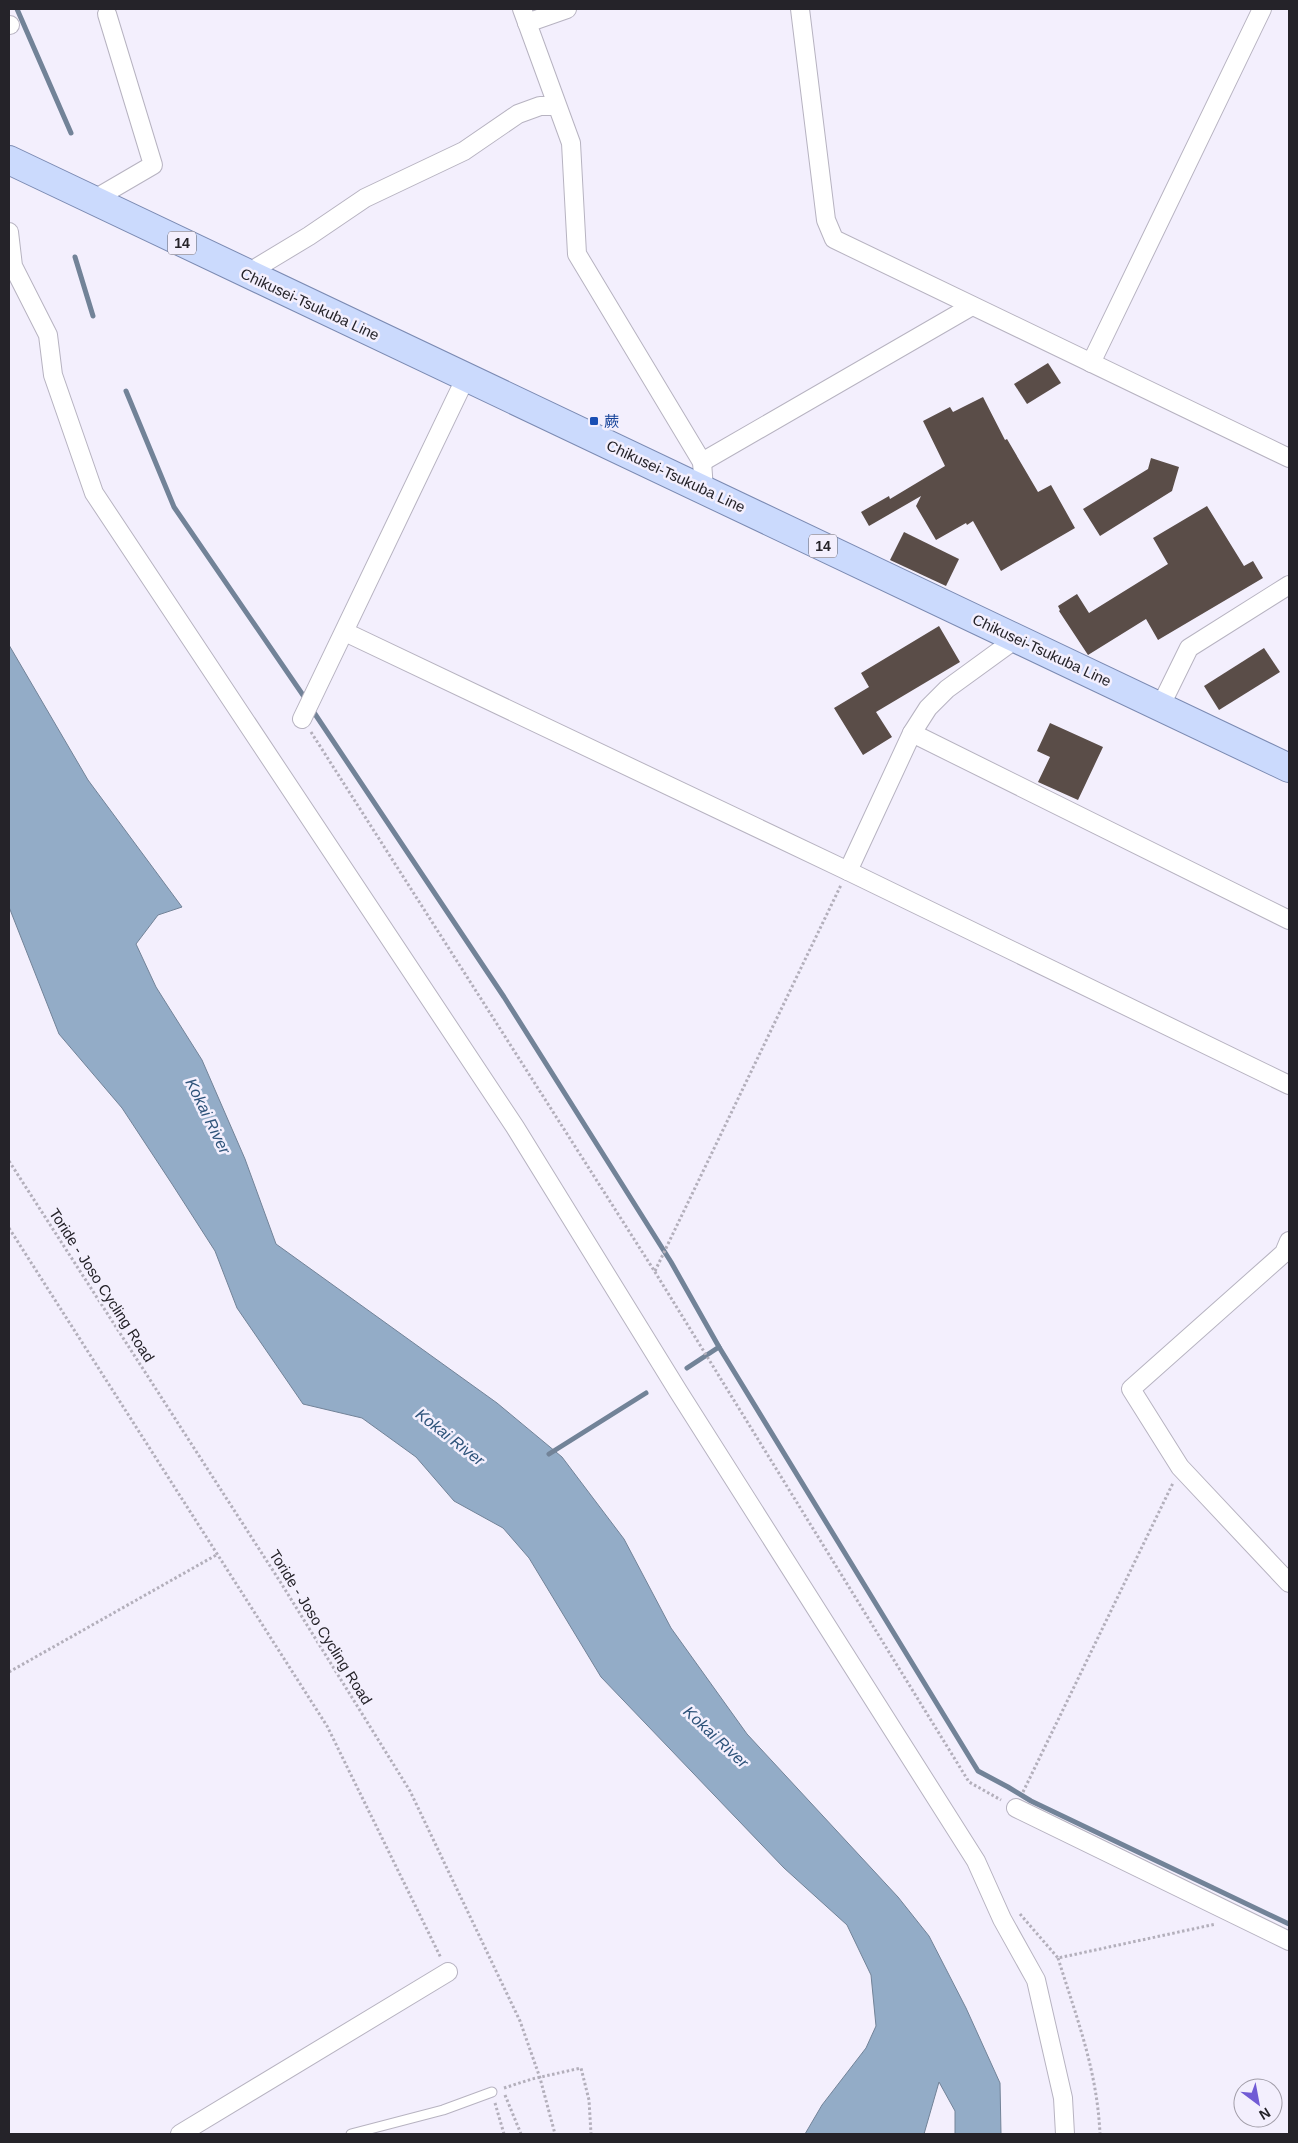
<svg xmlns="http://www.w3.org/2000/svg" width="1298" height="2143" font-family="Arial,'Noto Sans JP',sans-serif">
  <rect width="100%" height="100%" fill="#f3effd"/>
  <!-- water -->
  <path fill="#93acc7" stroke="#728398" d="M 9,645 L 88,780 L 182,907 L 158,915 L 136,944 L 156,987 L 202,1060 L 245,1159 L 276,1244 L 497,1403 L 562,1457 L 624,1539 L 671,1628 L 747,1734 L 898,1897 L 929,1936 L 966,2008 L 1000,2083 L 1001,2134 L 955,2134 L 955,2111 L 939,2082 L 924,2134 L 805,2134 L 822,2105 L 866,2048 L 876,2026 L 871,1975 L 847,1925 L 784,1868 L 601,1677 L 529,1558 L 503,1528 L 454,1501 L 416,1457 L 362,1418 L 303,1404 L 237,1308 L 215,1251 L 172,1184 L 122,1108 L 59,1034 L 9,907 Z"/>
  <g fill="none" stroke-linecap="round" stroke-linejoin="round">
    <!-- stream -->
    <g stroke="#728398" stroke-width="5">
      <path d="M 17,9 L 71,133"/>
      <path d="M 75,257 L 93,316"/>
      <path d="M 126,391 L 174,507 L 307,701"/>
      <path d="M 311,708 L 504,997 L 671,1262 L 719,1347 L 978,1771 L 1008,1787 L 1031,1801 L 1289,1924"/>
      <path d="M 687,1368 L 719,1347"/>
      <path d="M 549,1454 L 646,1393"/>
    </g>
  </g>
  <!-- building -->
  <g fill="#5a4d48">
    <path d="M 1048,363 L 1061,383 L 1027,404 L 1014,384 Z"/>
    <path d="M 983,397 L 1005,440 L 1007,439 L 1038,492 L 1051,485 L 1075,528 L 1001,571 L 973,521 L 967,525 L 966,523 L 936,540 L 916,506 L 921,496 L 869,526 L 861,512 L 889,496 L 890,499 L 945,466 L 923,421 L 950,407 L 953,412 Z"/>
    <path d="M 1151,458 L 1179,467 L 1172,491 L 1100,536 L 1083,509 L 1148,469 Z"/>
    <path d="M 1207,506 L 1244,566 L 1253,561 L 1263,578 L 1158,640 L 1146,619 L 1088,655 L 1059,611 L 1060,610 L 1058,606 L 1077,594 L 1089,613 L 1168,564 L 1153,538 Z"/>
    <path d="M 904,532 L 959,559 L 946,586 L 890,560 Z"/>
    <path d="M 939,626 L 960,662 L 876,712 L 892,737 L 863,755 L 834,708 L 869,687 L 861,673 Z"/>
    <path d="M 1264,648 L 1280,672 L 1219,710 L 1204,686 Z"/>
    <path d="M 1050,723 L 1103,747 L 1078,800 L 1038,782 L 1050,757 L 1037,751 Z"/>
  </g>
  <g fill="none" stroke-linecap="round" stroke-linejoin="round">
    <!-- lane casing -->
    <g stroke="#b7b3c1" stroke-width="11">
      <path id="lane" d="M 351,2134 L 443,2110 L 492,2092"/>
    </g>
    <!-- street casing -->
    <g stroke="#b7b3c1" stroke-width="20">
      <g id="street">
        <path d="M 522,9 L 571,143 L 577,254 L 702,462 L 704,489"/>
        <path d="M 800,9 L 826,220 L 834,239 L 1289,458"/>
        <path d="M 527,23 L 567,9"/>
        <path d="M 9,25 L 10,25"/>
        <path d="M 93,200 L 153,165 L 107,14"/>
        <path d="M 9,232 L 13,266 L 48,335 L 53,375 L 94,493 L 515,1127 L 678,1391 L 976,1861 L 1002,1919 L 1036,1980 L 1063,2098 L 1065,2134"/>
        <path d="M 246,274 L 309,236 L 365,198 L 464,151 L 518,114 L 540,106 L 556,106"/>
        <path d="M 1091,363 L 1262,9"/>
        <path d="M 702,462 L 972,306"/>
        <path d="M 345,632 L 848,871 L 1289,1085"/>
        <path d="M 1160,707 L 1189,648 L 1289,585"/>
        <path d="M 302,719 L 466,377"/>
        <path d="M 912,733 L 1289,920"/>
        <path d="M 848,871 L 912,733 L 928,708 L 947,689 L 1017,638"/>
        <path d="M 1289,1241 L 1284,1253 L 1131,1389 L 1180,1467 L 1289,1583"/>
        <path d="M 1016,1808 L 1289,1941"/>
        <path d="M 180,2134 L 448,1972"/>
      </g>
    </g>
    <!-- primary casing -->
    <g stroke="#7b8ab2" stroke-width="30">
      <path id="primary" d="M 9,160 L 1289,768"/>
    </g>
    <!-- path -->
    <g stroke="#b3afbb" stroke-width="3" stroke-dasharray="2.5 2.5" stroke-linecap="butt">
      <path d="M 311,732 L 655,1272 L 969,1782 L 1001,1800"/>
      <path d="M 9,1161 L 281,1583 L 410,1791 L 520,2021 L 540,2078 L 555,2134"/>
      <path d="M 9,1228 L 327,1726 L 441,1958"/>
      <path d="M 655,1271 L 841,885"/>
      <path d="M 9,1672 L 218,1554"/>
      <path d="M 1023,1792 L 1173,1483"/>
      <path d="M 1020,1914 L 1058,1958 L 1216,1924"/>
      <path d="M 1058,1958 C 1077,2019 1097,2070 1100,2134"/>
      <path d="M 504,2088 L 532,2079 L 581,2068 L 589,2100 L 591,2134"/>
      <path d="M 505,2095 L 521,2134"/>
      <path d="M 495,2103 L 504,2134"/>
    </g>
    <!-- lane -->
    <use href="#lane" stroke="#fff" stroke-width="9"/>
    <!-- street -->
    <use href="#street" stroke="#fff" stroke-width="18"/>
    <!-- primary -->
    <use href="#primary" stroke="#cbdafd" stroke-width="28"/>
  </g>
  <!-- markers -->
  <rect fill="#1a4fb4" stroke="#f3effd" stroke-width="2" x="589" y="416" width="10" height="10" rx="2.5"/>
  <g text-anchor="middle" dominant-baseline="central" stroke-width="5" stroke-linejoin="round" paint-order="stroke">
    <!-- shield labels -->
    <g fill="#f3effd" stroke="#636069" stroke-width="1">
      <rect x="168" y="231.5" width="28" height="23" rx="4"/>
      <rect x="809" y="534.5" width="28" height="23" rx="4"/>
    </g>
    <g font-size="14" font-weight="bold" fill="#252329">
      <text x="182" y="243">14</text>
      <text x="823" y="546">14</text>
    </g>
    <!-- street labels -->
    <g font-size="15" fill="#252329" stroke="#f3effd">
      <text transform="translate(310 304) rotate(25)">Chikusei-Tsukuba Line</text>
      <text transform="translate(676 476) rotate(25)">Chikusei-Tsukuba Line</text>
      <text transform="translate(1042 650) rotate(25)">Chikusei-Tsukuba Line</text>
      <text transform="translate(102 1285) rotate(57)">Toride - Joso Cycling Road</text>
      <text transform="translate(321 1627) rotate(58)">Toride - Joso Cycling Road</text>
    </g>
    <!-- transit labels -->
    <g font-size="15" fill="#164399" stroke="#f3effd" text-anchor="start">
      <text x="604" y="421">蕨</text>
    </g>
    <!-- water labels -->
    <g font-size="16" font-style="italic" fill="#2e537a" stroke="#f3effd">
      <text transform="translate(208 1116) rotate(64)">Kokai River</text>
      <text transform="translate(450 1437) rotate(38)">Kokai River</text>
      <text transform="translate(716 1737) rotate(43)">Kokai River</text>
    </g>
  </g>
  <!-- border -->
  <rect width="1298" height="2143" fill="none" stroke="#252329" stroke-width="20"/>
  <!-- north arrow -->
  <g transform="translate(1258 2103) rotate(148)"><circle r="24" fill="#f3effd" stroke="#a19da8"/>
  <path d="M0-4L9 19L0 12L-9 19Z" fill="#715bd5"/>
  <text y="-8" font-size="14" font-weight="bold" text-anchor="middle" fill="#252329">N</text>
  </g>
</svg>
